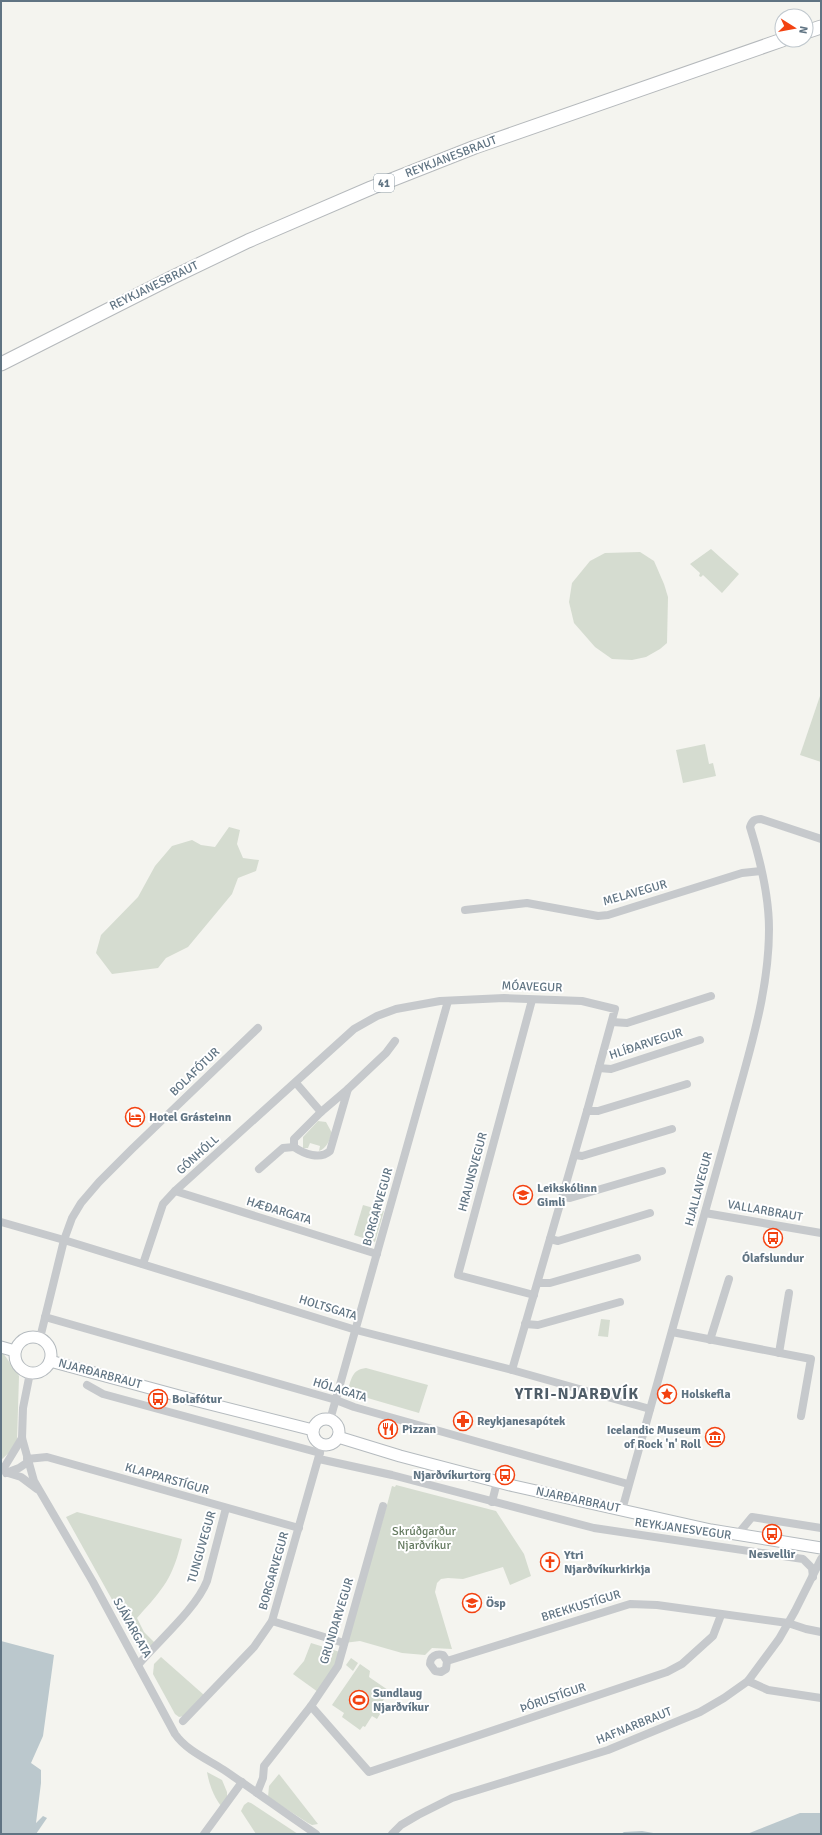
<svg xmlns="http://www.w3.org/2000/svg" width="822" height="1835" font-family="Signika,sans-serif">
  <rect width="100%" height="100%" fill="#f4f4ef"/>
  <!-- green -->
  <g fill="#d5dcd0">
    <path d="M 711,549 L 739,574 L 722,593 L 703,575 L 701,577 L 699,576 L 700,573 L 690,564 Z"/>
    <path d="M 640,552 L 654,561 L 664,584 L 668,597 L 667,643 L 660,649 L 646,657 L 632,660 L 612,659 L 595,647 L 574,623 L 569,602 L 572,583 L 590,561 L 605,553 Z"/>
    <path d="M 821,693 L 821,762 L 800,755 Z"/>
    <path d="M 705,744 L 709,764 L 713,763 L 716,776 L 683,783 L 676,750 Z"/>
    <path d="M 229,827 L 240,830 L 237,844 L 243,858 L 259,860 L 256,871 L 238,878 L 232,894 L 188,947 L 166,958 L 158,968 L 112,974 L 96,953 L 101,935 L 138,897 L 155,866 L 172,846 L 192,840 L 201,845 L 215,847 Z"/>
    <path d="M 318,1121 L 326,1122 L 332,1133 C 329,1141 327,1148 319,1151 L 320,1146 L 310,1143 L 308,1148 L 303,1148 L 303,1137 Z"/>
    <path d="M 363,1205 L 384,1211 L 375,1242 L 354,1235 Z"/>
    <path d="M 601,1319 L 610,1320 L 608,1337 L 598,1336 Z"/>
    <path d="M 1,1350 L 19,1376 L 17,1441 L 13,1449 L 1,1460 Z"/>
    <path d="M 366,1368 L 428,1385 L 419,1413 L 347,1392 C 352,1379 351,1370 366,1368 Z"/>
    <path d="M 396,1485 L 496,1511 L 524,1554 L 531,1576 L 510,1585 L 503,1567 L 463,1579 L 448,1578 L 441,1579 L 437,1583 L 435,1592 L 452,1649 L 432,1648 L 425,1655 L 402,1653 L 360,1641 L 344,1643 C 359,1590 379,1539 392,1486 L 395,1487 Z"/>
    <path d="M 77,1512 L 182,1539 C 173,1578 164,1588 137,1618 L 144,1632 L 155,1643 L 144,1657 L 66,1517 Z"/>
    <path d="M 311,1643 L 340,1652 L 338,1661 L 318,1692 L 293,1674 L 304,1661 Z"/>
    <path d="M 161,1657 L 204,1695 L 184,1716 L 179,1717 L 175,1714 L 153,1674 L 154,1664 Z"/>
    <path d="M 351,1658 L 358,1663 L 353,1671 L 346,1665 Z"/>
    <path d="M 360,1664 L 370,1671 L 369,1677 L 388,1690 L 385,1694 L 387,1695 L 379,1706 L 383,1709 L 377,1719 L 372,1716 L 365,1727 L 363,1726 L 360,1730 L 342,1717 L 344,1713 L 332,1705 Z"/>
    <path d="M 207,1772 L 222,1780 L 227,1792 L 227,1801 L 222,1807 C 214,1798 209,1784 207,1772 Z"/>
    <path d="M 279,1774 L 318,1824 L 312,1825 L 308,1823 L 268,1797 L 269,1786 Z"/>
    <path d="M 248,1802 L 251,1803 L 298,1834 L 256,1834 L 241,1811 L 244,1805 Z"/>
  </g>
  <!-- water -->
  <g fill="#bbc8cd">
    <path d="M 1,1641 L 54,1655 L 43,1736 L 31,1763 L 41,1770 L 41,1783 L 36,1823 L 43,1816 L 47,1818 L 36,1834 L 1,1834 Z"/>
    <path d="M 800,1813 L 821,1813 L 821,1834 L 747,1834 Z"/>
    <path d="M 642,1831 L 659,1834 L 621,1834 L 624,1832 Z"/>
  </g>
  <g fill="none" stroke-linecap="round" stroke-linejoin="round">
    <!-- secondary casing -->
    <g stroke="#b5bbbf" stroke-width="13">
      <g id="secondary">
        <circle cx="33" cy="1355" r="18"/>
        <path d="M 1,1347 L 15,1351"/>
        <path d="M 50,1361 L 194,1400 L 313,1430"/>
        <circle cx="326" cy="1432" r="13"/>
        <path d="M 338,1437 L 400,1456 L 514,1486 L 711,1530 L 821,1548"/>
      </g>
    </g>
    <!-- trunk casing -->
    <g stroke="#b5b9bc" stroke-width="15">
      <g id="trunk">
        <path d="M 806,32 L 821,27"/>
        <path d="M 1,364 L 173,277 L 248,241 L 371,188 L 475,147 L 782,40"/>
      </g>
    </g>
    <!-- minor -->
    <g stroke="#c6c9cc" stroke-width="8">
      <path d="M 465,910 L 527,903 L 598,916 L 608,915 L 742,873 L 761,871"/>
      <path d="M 532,1000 L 458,1275 L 534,1295"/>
      <path d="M 612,1022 L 627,1023 L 711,996"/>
      <path d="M 599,1068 L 611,1069 L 700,1040"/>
      <path d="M 296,1083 L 321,1112"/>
      <path d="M 348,1089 L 330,1151 C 320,1160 304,1154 294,1147 L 294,1139 L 321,1112 Z"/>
      <path d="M 348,1089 L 386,1053 L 395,1041"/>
      <path d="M 587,1111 L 598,1111 L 687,1084"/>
      <path d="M 575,1155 L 582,1156 L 672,1129"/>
      <path d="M 259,1169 L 283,1148 L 294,1147"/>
      <path d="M 175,1191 L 377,1254"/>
      <path d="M 562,1197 L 570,1198 L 662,1171"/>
      <path d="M 705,1213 L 821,1233"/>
      <path d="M 1,1222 L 64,1240 L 356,1330 L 512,1370 L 650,1409"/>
      <path d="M 550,1239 L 558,1241 L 650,1213"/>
      <path d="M 143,1264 L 163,1204 L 175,1191 L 354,1029 L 377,1016 L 396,1009 L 440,1001 L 504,998 L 582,1001 L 615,1009 L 587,1111 L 512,1370"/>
      <path d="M 538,1283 L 550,1283 L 637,1258"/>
      <path d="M 45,1317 L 336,1400 L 354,1407 L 628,1484"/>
      <path d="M 525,1324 L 538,1325 L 620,1302"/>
      <path d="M 672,1332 L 811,1359 L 801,1416"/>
      <path d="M 40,1338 L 64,1240 L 72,1218 L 81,1203 L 99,1182 L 132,1149 L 258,1028"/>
      <path d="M 710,1340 L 729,1279"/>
      <path d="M 779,1353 L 789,1293"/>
      <path d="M 30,1373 L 23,1408 L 22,1438 L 34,1481 L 93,1582 L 175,1734 C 187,1751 207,1759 224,1770 C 255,1791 285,1813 316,1834"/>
      <path d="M 87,1385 L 103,1394 L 320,1453"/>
      <path d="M 330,1420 L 448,1001"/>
      <path d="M 27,1459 L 47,1457 L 299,1528"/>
      <path d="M 319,1459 L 392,1475 L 594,1528 L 803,1559 L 812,1568 L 813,1577"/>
      <path d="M 1,1469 L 5,1466 L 22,1438"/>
      <path d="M 6,1473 L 19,1468 L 28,1462"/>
      <path d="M 8,1473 L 21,1477 L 37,1489"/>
      <path d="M 492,1502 L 497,1482"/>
      <path d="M 622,1510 L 744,1072 C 757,1025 769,978 769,929 C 769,895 760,859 750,827 C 752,821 754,819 761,819 L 821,839"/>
      <path d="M 738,1534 L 752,1517 L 821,1528"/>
      <path d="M 272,1621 L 344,1643"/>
      <path d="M 447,1661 L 446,1669 L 441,1672 L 435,1671 L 430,1664 C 430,1657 436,1653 443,1655 L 447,1661 L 630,1604 L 657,1605 L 788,1623 L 806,1629 L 821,1632"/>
      <path d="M 138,1665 C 158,1641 196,1609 207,1581 L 226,1508"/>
      <path d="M 748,1681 L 768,1690 L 821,1698"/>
      <path d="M 311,1706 L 369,1772 L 667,1672 L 682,1664 L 713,1636 L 721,1615"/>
      <path d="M 183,1721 L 254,1647 L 272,1621 L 322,1445"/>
      <path d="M 257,1793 L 263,1778 L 264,1766 L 311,1706 L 338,1666 L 383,1506"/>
      <path d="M 204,1834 L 242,1782"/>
      <path d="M 392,1834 L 401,1825 L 418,1815 L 452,1798 L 608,1750 L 700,1712 L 724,1698 L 748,1681 L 779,1639 L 795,1611 L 821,1559"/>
    </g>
    <!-- secondary -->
    <use href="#secondary" stroke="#fff" stroke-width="11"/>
    <!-- trunk -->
    <use href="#trunk" stroke="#fff" stroke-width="13"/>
  </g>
  <!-- icons -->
  <defs>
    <g id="hotel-ring" transform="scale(1)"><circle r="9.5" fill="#fff" stroke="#f34211" stroke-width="1.5"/><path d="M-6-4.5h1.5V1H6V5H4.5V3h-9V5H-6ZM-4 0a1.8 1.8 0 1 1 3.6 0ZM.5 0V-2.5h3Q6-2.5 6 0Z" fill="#f34211"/></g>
    <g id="school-ring" transform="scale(1)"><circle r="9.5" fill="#fff" stroke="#f34211" stroke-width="1.5"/><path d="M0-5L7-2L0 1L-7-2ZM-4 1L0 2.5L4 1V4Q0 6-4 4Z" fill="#f34211"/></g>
    <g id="bus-ring" transform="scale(1)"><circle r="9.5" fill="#fff" stroke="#f34211" stroke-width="1.5"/><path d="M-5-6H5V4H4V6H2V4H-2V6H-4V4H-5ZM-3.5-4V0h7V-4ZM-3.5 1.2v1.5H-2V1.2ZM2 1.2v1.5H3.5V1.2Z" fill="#f34211"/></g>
    <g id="sight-ring" transform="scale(1)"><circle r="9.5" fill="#fff" stroke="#f34211" stroke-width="1.5"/><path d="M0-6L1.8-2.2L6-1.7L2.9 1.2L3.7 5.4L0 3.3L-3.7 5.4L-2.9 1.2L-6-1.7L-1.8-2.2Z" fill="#f34211"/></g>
    <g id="pharmacy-ring" transform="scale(1)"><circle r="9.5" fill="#fff" stroke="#f34211" stroke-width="1.5"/><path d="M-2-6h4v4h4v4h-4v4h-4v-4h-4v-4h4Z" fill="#f34211"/></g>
    <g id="restaurant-ring" transform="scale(1)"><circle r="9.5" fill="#fff" stroke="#f34211" stroke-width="1.5"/><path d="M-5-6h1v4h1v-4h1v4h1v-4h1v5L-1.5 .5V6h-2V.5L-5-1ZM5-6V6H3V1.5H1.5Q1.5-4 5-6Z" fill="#f34211"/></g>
    <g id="museum-ring" transform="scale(1)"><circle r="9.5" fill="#fff" stroke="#f34211" stroke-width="1.5"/><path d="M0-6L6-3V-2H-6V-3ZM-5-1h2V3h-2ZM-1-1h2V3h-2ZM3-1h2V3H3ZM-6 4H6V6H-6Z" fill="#f34211"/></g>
    <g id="church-ring" transform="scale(1)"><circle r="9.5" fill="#fff" stroke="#f34211" stroke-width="1.5"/><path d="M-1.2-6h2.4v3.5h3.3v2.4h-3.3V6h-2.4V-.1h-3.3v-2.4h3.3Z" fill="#f34211"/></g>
    <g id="stadium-ring" transform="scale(1)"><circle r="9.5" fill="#fff" stroke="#f34211" stroke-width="1.5"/><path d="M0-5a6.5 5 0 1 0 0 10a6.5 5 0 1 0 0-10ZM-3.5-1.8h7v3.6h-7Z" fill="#f34211"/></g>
  </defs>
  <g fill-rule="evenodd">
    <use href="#hotel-ring" x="135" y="1117"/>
    <use href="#school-ring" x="523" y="1195"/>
    <use href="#bus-ring" x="773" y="1238"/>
    <use href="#sight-ring" x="667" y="1394"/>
    <use href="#bus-ring" x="158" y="1399"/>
    <use href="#pharmacy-ring" x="463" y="1421"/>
    <use href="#restaurant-ring" x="388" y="1429"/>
    <use href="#museum-ring" x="715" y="1437"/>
    <use href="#bus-ring" x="505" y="1475"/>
    <use href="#bus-ring" x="772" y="1534"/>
    <use href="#church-ring" x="550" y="1562"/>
    <use href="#school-ring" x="472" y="1603"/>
    <use href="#stadium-ring" x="359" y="1700"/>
  </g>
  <g text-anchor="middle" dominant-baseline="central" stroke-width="4" stroke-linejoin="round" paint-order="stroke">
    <!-- shield labels -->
    <rect fill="#fff" stroke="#909ea8" stroke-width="1" x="374" y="174" width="20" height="18" rx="3"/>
    <g font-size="11" font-weight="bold" fill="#607483">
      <text x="384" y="183">41</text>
    </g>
    <!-- street labels -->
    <g font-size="12" fill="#607483" stroke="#fff">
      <text transform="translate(451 157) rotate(-21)">REYKJANESBRAUT</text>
      <text transform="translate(154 286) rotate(-26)">REYKJANESBRAUT</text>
      <text transform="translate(635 893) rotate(-16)">MELAVEGUR</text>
      <text transform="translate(532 987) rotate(2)">MÓAVEGUR</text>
      <text transform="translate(646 1044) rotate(-18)">HLÍÐARVEGUR</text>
      <text transform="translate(195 1072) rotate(-44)">BOLAFÓTUR</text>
      <text transform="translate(198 1155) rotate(-42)">GÓNHÓLL</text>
      <text transform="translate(473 1172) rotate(-75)">HRAUNSVEGUR</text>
      <text transform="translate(699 1189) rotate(-75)">HJALLAVEGUR</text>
      <text transform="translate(378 1207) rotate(-74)">BORGARVEGUR</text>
      <text transform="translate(279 1211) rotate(17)">HÆÐARGATA</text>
      <text transform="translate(765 1211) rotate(10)">VALLARBRAUT</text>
      <text transform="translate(328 1308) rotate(17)">HOLTSGATA</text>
      <text transform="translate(100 1374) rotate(15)">NJARÐARBRAUT</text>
      <text transform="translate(340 1390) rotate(17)">HÓLAGATA</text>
      <text transform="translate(167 1479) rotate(16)">KLAPPARSTÍGUR</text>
      <text transform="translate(578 1500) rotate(12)">NJARÐARBRAUT</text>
      <text transform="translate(683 1529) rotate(8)">REYKJANESVEGUR</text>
      <text transform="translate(202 1547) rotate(-74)">TUNGUVEGUR</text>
      <text transform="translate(274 1571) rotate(-74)">BORGARVEGUR</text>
      <text transform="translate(581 1606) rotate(-17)">BREKKUSTÍGUR</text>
      <text transform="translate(337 1621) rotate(-73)">GRUNDARVEGUR</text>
      <text transform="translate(132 1628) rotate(61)">SJÁVARGATA</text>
      <text transform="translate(553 1698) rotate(-19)">ÞÓRUSTÍGUR</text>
      <text transform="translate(634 1726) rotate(-22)">HAFNARBRAUT</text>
    </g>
    <!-- poi labels -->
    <g font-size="12" font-weight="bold" fill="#607483" stroke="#fff" text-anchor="start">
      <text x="149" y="1117">Hotel Grásteinn</text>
      <text x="537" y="1188">Leikskólinn<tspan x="537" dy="14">Gimli</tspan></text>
      <text x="773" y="1258" text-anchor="middle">Ólafslundur</text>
      <text x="681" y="1394">Holskefla</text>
      <text x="172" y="1399">Bolafótur</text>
      <text x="477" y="1421">Reykjanesapótek</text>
      <text x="402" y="1429">Pizzan</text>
      <text x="701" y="1430" text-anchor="end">Icelandic Museum<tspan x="701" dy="14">of Rock 'n' Roll</tspan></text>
      <text x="491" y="1475" text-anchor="end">Njarðvíkurtorg</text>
      <text x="772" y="1554" text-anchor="middle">Nesvellir</text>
      <text x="564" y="1555">Ytri<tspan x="564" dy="14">Njarðvíkurkirkja</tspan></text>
      <text x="486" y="1603">Ösp</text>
      <text x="373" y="1693">Sundlaug<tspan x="373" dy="14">Njarðvíkur</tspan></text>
    </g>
    <!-- park labels -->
    <g font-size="12" fill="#657a60" stroke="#fff">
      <text x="424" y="1531">Skrúðgarður<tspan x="424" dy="14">Njarðvíkur</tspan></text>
    </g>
    <!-- district labels -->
    <g font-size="16" font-weight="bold" letter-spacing="1" fill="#4f5d68" stroke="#fff">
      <text x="577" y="1394">YTRI-NJARÐVÍK</text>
    </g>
  </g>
  <!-- border -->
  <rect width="822" height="1835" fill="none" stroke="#607483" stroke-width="4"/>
  <!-- north arrow -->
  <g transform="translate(794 28) rotate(101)"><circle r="19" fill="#ffffff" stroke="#bfc7cd"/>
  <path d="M0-3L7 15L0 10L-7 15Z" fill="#f34211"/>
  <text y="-6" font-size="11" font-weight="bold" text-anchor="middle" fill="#607483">N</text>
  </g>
</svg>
